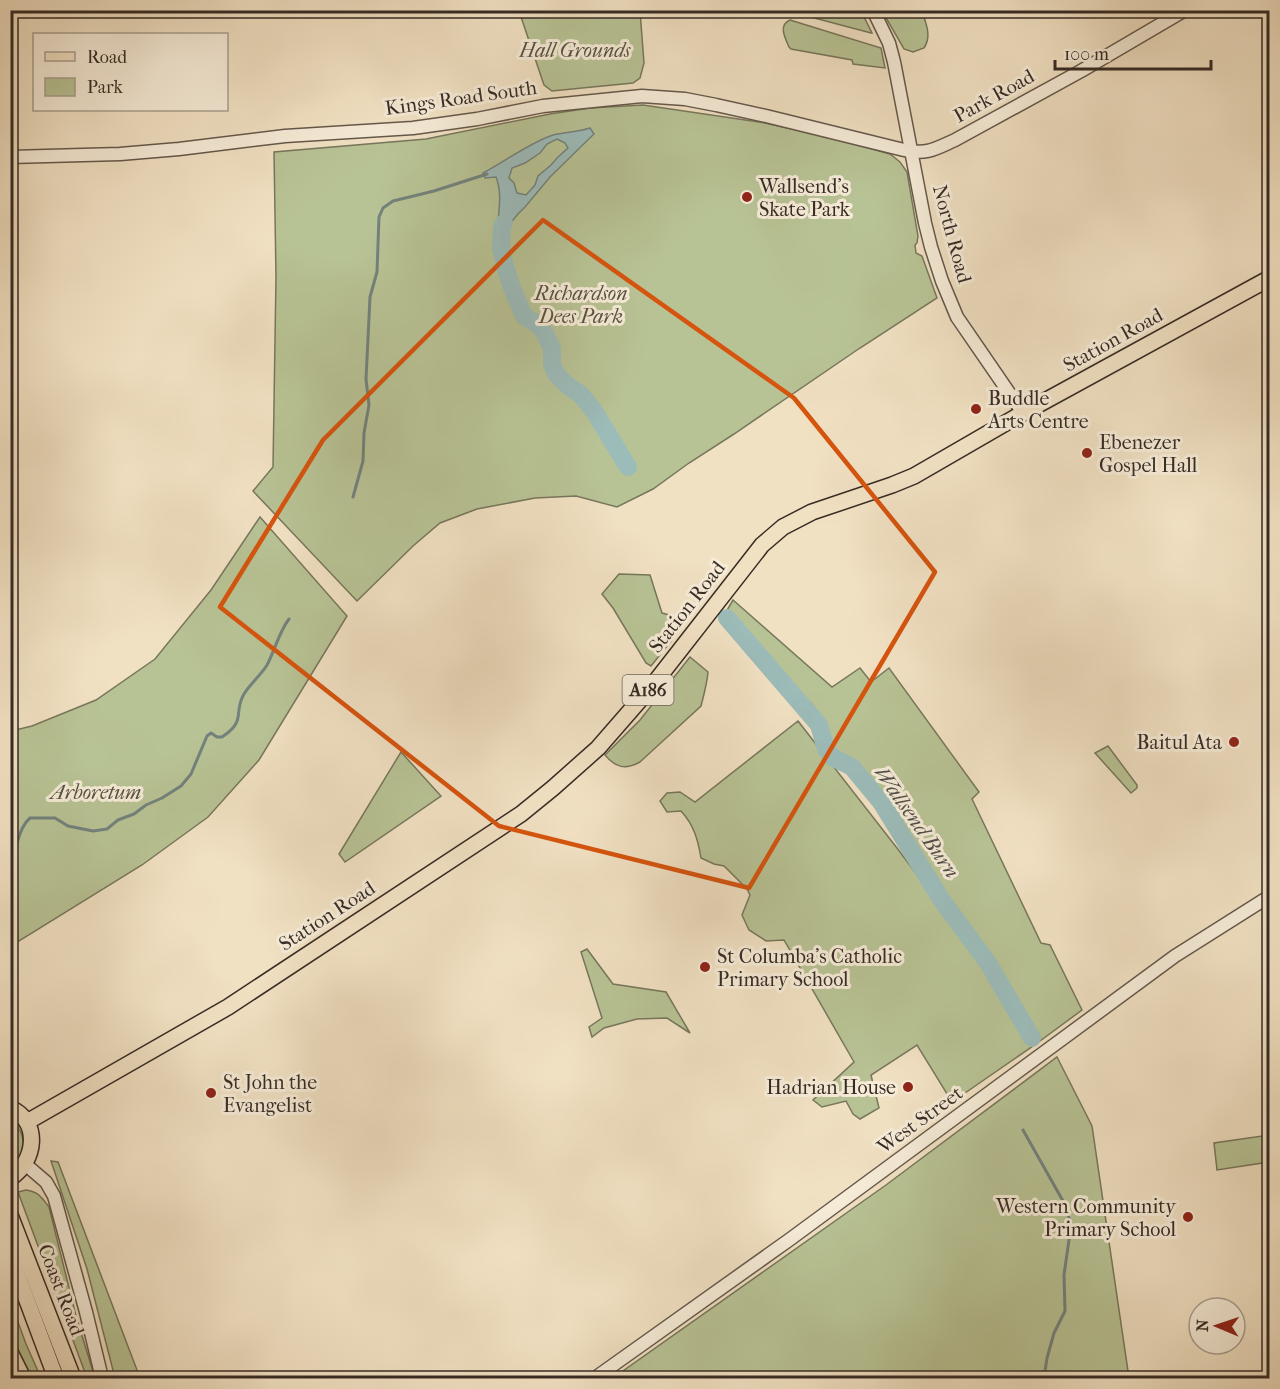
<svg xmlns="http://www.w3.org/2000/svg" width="1280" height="1389" font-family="'IM FELL French Canon',serif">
  <rect width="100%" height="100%" fill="#f1e1c3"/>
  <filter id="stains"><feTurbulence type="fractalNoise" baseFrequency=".00333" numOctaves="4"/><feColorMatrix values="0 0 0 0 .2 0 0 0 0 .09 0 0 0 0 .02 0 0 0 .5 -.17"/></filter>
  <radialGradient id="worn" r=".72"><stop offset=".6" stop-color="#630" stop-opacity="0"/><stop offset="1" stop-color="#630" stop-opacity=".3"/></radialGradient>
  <!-- green -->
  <g fill="#b8c395" stroke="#77775d" stroke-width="1.5">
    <path d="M 519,11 L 640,11 L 644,63 L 640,78 L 633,83 L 552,91 L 544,85 Z"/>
    <path d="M 788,11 L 861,11 L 872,33 L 871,33 Z"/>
    <path d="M 882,11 L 922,11 C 926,24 932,36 924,48 L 913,52 L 904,49 Z"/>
    <path d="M 790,20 L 881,48 L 885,68 L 853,64 L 852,60 L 791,49 L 789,47 C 785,38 778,25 790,20 Z"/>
    <path d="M 643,105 L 765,123 L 837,139 L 890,154 L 900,162 L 907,172 L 918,236 L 917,243 L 915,245 L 916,253 L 922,256 L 937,298 L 860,348 L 734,434 L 689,463 L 653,489 L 617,507 L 576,496 L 535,498 L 477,509 L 440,523 L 413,546 L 357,601 L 253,491 L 273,467 L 276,277 L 274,152 L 426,139 L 550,114 L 590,108 Z"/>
    <path d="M 260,517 L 347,616 L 259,760 L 208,817 L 142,865 L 11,946 L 11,731 L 32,726 L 96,700 L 155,659 L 211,590 Z"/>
    <path d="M 619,574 L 650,575 L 662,613 L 670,615 L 672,640 L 651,666 L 646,663 L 613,608 L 602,594 Z"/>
    <path d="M 733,600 L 832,687 L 860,668 L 871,682 L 889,668 L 979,792 L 972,799 L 1041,943 L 1050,945 L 1082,1010 L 1040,1041 L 978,941 L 885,801 L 851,762 L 832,746 L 825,722 L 811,703 L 803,700 L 726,612 Z"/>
    <path d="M 690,657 L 708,672 C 707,684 704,694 701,706 L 640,762 C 625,770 616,768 605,755 L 640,720 Z"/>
    <path d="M 798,721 L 897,848 L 985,966 L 1033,1046 L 952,1102 L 917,1045 L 871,1075 L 879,1108 L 860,1119 L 853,1114 L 846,1101 L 822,1107 L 813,1100 L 854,1062 L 784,940 L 766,941 L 749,930 L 742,915 L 750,895 L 747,889 L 724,866 L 714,864 L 701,858 C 698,840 694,825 681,811 L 667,812 L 660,801 L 667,793 L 680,792 L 695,802 Z"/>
    <path d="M 1108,746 L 1137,785 L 1137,788 L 1131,793 L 1095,753 Z"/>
    <path d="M 401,752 L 441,796 L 345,862 L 339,854 Z"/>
    <path d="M 587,949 L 613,984 L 666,992 L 690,1033 L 667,1018 L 637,1019 L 604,1028 L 592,1037 L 589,1027 L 602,1018 L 581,952 Z"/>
    <path d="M 1057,1057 L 1092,1126 L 1129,1378 L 613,1378 L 886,1185 Z"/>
    <path d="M 10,1120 C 28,1132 26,1155 11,1167 Z"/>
    <path d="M 1269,1135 L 1269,1162 L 1217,1170 L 1214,1143 Z"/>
    <path d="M 51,1161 L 58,1162 L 140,1378 L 115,1378 L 87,1269 Z"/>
    <path d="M 26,1190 C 39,1192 41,1197 49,1207 L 76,1316 L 95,1378 L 87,1378 L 18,1192 Z"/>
    <path d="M 10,1300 L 26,1344 L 41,1378 L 31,1378 L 11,1337 Z"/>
  </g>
  <!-- water -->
  <path fill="#9cbcba" stroke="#73827e" stroke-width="1.5" fill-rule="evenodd" d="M 590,128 L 594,134 L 550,177 L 525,207 L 518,214 L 509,225 L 501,248 L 499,246 C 494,223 505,200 496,177 L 485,178 L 483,173 C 506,161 529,143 553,135 C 565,132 578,132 590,128 ZM 557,139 L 565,143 L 568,148 L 558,157 L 551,165 L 538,176 L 535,185 L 526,195 L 517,193 L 514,183 L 509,178 L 512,168 L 525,163 L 540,153 L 547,144 Z"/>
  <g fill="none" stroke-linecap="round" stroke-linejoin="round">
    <!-- stream -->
    <g stroke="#73827e" stroke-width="3">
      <path d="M 353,497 L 363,461 L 364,433 L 369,405 L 366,379 L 370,297 L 377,272 L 379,217 L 383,208 L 393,201 L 434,191 L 487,174"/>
      <path d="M 10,858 C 19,846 18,828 30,818 L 55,818 L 68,826 L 93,831 L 107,829 L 118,820 L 134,814 L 146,805 L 162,798 L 181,786 L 191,774 L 207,736 L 211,733 L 217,737 L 222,737 C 247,721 233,712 244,694 C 250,684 261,675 267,665 C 275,650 279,632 289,619"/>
      <path d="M 1023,1130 L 1063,1201 L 1068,1214 L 1071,1226 L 1064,1275 L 1065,1311 L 1054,1333 L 1047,1358 L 1044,1378"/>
    </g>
    <!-- river -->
    <g stroke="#9cbcba" stroke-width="18">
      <path d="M 504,223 L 502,226 L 501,248 L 505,266 L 512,288 L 524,316 L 541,327 L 552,348 L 552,364 L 556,374 L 568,386 L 581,395 L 594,411 L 628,467"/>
      <path d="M 727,618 L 819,725 L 826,749 L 832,757 L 852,767 L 881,802 L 941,899 L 988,963 L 1032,1038"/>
    </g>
    <!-- tertiary casing -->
    <g stroke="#65584c" stroke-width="15">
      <g id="tertiary">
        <path d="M 873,10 L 889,43 L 894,62 L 925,223 L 931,247 L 942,281 L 957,317 L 1023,413"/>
        <path d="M 10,157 L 120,154 L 179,149 L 285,136 L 413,128 L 477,119 L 543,106 L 642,96 L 685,99 L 716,105 L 766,116 L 904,150 C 927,155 935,149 955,140 L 1081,71 L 1185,10"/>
        <path d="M 25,1164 L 46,1182 L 54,1196 L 86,1312 L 102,1378"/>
        <path d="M 595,1378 L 789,1240 L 1175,956 L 1270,896"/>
      </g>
    </g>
    <!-- primary casing -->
    <g stroke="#362b25" stroke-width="18">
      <g id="primary">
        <path d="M 10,1108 C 41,1121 36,1162 10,1178"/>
        <path d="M 27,1122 L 228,1007 L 521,814 L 553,788 L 598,748 L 652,686 L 762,545 L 783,527 L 812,512 L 892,485 L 914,476 L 1023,413 L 1270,278"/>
      </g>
    </g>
    <!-- trunk casing -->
    <g stroke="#362b25" stroke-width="18">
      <g id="trunk">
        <path d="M 10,1215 L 73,1378"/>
        <path d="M 10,1255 L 56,1378"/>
        <path d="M 10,1352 L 23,1378"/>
      </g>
    </g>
    <!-- tertiary -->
    <use href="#tertiary" stroke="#f6ecd8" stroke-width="12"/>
    <!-- primary -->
    <use href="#primary" stroke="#f1e1c3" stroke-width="15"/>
    <!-- trunk -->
    <use href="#trunk" stroke="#f1e1c3" stroke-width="15"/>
  </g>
  <!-- marked area -->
  <path fill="none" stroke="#d6540e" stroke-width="4.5" stroke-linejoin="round" d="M 543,220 L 794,398 L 935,572 L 749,888 L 499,826 L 220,607 L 323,440 Z"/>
  <!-- markers -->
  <g fill="#8f2418" stroke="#f6ecd8" stroke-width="2">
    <circle cx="747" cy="197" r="6"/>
    <circle cx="976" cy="409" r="6"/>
    <circle cx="1087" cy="453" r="6"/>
    <circle cx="1234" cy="742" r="6"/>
    <circle cx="705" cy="967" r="6"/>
    <circle cx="908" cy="1087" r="6"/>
    <circle cx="211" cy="1093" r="6"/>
    <circle cx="1188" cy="1217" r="6"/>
  </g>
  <g text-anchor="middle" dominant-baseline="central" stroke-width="6" stroke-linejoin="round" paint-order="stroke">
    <!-- shield labels -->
    <rect fill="#f6ecd8" stroke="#70655b" stroke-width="1.5" x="622.5" y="675" width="51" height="30" rx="4.5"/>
    <g font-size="18" font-weight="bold" fill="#362b25">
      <text x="648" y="690">A186</text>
    </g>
    <!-- park labels -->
    <g font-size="20" font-style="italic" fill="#565141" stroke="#f6ecd8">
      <text x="575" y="50">Hall Grounds</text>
      <text x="581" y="293">Richardson<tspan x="581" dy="23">Dees Park</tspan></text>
      <text x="96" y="792">Arboretum</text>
    </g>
    <!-- street labels -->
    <g font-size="20" fill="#362b25" stroke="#f6ecd8">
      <text transform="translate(994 96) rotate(-29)">Park Road</text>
      <text transform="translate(461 98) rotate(-8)">Kings Road South</text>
      <text transform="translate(952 234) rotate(75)">North Road</text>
      <text transform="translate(1113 340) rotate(-29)">Station Road</text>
      <text transform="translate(687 607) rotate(-52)">Station Road</text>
      <text transform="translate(327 916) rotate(-33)">Station Road</text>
      <text transform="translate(920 1120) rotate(-36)">West Street</text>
      <text transform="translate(61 1290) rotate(69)">Coast Road</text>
    </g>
    <!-- poi labels -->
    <g font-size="20" fill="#362b25" stroke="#f6ecd8" text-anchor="start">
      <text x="759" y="186">Wallsend's<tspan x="759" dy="23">Skate Park</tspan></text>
      <text x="988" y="398">Buddle<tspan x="988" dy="23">Arts Centre</tspan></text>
      <text x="1099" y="442">Ebenezer<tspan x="1099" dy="23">Gospel Hall</tspan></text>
      <text x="1222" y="742" text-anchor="end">Baitul Ata</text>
      <text x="717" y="956">St Columba's Catholic<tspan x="717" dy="23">Primary School</tspan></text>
      <text x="223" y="1082">St John the<tspan x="223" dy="23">Evangelist</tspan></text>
      <text x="896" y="1087" text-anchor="end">Hadrian House</text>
      <text x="1176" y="1206" text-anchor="end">Western Community<tspan x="1176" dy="23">Primary School</tspan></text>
    </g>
    <!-- water labels -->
    <g font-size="21" font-style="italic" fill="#504f4a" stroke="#f6ecd8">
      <text transform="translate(917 822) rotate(55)">Wallsend Burn</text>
    </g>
  </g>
  <!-- margin -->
  <rect width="1280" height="1389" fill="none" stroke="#f1e1c3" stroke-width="36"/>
  <rect x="12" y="12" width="1256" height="1365" fill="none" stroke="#362b25" stroke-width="3"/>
  <rect x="18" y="18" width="1244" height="1353" fill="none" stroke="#362b25" stroke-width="1.5"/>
  <!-- legend -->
  <rect x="33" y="33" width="195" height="78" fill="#f6ecd8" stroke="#a99f90" stroke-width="1.5"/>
  <rect x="45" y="52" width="30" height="9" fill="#f1e1c3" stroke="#a99f90" stroke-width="1.5"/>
  <text x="87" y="63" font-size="18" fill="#362b25">Road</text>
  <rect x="45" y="78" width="30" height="18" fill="#b8c395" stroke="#a99f90" stroke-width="1.5"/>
  <text x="87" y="93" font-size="18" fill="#362b25">Park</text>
  <!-- north arrow -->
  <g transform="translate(1217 1326) rotate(272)"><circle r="28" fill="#f6ecd8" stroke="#a99f90" stroke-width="1.5"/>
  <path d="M0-4.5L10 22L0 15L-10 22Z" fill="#8f2418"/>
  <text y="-9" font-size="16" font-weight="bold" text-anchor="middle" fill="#362b25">N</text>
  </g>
  <!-- scale -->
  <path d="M1055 60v9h156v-9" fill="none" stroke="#362b25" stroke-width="3"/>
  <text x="1064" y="60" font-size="18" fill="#362b25" stroke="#f6ecd8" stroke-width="4.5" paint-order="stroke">100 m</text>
  <rect width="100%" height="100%" filter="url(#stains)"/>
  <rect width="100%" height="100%" fill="url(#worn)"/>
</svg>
